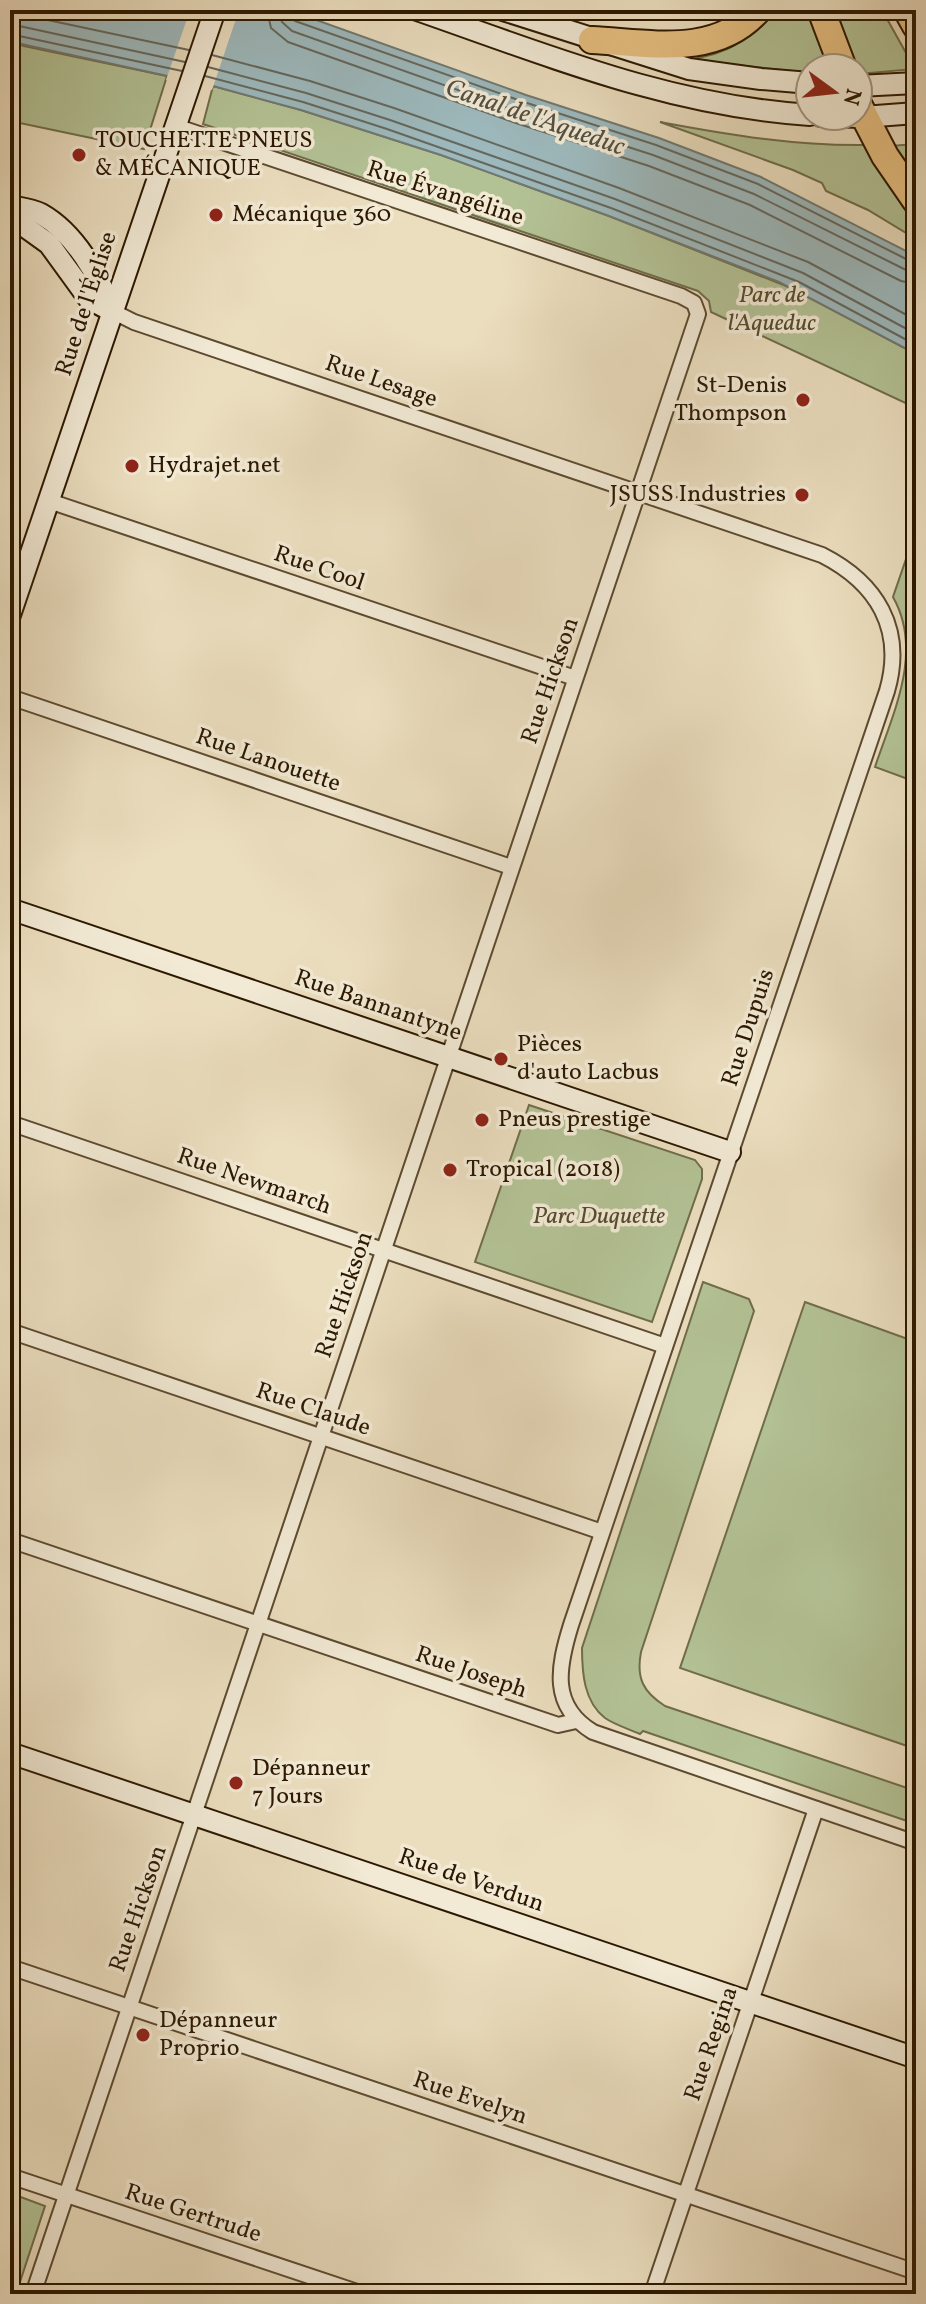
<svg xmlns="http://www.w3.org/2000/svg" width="926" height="2304" font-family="Vollkorn,serif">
  <rect width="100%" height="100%" fill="#ebdebf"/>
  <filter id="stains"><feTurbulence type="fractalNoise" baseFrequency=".0025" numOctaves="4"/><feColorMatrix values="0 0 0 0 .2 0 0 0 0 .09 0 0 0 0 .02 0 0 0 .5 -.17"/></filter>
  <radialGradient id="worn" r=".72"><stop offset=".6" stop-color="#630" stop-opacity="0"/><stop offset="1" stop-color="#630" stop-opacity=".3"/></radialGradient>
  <!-- green -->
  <g fill="#b3c295" stroke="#706d4a" stroke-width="2">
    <path d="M 776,10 L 811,10 L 834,68 L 810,68 L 810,73 L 693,60 C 699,57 709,56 717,53 C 742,45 760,30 776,10 Z"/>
    <path d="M 829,10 L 882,10 L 915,69 L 858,74 L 858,68 L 852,68 Z"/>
    <path d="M 10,41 L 24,46 L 167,76 L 144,149 L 10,121 Z"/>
    <path d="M 213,86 L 301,110 L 441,155 L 609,216 L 796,290 L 916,354 L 916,408 L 711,312 L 709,301 L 698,291 L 203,124 Z"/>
    <path d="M 660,122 C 729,135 796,146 867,145 L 916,214 L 916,239 L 868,210 L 826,191 L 822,183 L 793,170 Z"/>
    <path d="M 916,144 L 916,187 L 888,146 Z"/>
    <path d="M 916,530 L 916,782 L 875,767 C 893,713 924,652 893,597 Z"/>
    <path d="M 529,1105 L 695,1160 L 702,1169 L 702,1179 L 652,1322 L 475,1262 Z"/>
    <path d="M 703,1282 L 749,1299 L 754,1311 L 641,1652 C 636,1678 643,1692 665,1706 L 916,1791 L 916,1824 L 643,1731 L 640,1734 C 629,1729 615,1725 605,1718 C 584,1702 582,1673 582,1648 Z"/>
    <path d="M 805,1302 L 916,1342 L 916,1749 L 680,1668 Z"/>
    <path d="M 10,2193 L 45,2206 L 16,2294 L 10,2294 Z"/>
  </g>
  <!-- water -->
  <path fill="#9db9bd" stroke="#707971" stroke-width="2" d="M 10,10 L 281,10 L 294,12 L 526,95 L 659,138 L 761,177 L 916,256 L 916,354 L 779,282 L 609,216 L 441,155 L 301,110 L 213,86 L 12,42 L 10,41 Z"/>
  <!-- pier -->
  <path fill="#ebdebf" d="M 190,10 L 239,10 L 212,90 L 166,80 Z"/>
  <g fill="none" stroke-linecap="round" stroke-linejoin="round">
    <!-- shore -->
    <g stroke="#64685e" stroke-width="2">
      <path d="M 267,10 L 271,28 L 288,42 L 516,123 L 649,166 L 750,205 L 901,281 L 916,284"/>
      <path d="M 279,10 L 282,22 L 292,31 L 520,112 L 653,155 L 754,194 L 906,270 L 916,272"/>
      <path d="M 289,10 L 290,17 L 295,21 L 524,102 L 656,145 L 758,184 L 910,261 L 916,262"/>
      <path d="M 10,12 L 189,50"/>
      <path d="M 10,24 L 185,62"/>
      <path d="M 10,34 L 182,71"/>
      <path d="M 212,55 L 310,81 L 394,108 L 619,188 L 808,262 L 916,320"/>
      <path d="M 208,67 L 306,93 L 390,120 L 615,199 L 803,273 L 916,334"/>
      <path d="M 205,76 L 303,102 L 387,129 L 611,208 L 799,282 L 916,345"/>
    </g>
    <!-- street casing -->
    <g stroke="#5c4a30" stroke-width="18">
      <g id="street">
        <path d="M 112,311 L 134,322 L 822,555 C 877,583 905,629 887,691 L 571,1625 C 558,1667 550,1706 593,1732 L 916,1843"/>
        <path d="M 49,501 L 575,678"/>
        <path d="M 10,697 L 511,867"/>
        <path d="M 10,1123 L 665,1346"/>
        <path d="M 10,1331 L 602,1532"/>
        <path d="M 10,1540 L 558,1725 L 576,1721"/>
        <path d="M 10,1967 L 916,2272"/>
        <path d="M 10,2176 L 363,2294"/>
        <path d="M 33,2294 L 698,314 L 694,303 L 681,296 L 175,126"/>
        <path d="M 652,2294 L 816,1809"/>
      </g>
    </g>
    <!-- secondary casing -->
    <g stroke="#2c1800" stroke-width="24">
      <g id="secondary">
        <path d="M 417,10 C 547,55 670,106 810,115"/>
        <path d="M 503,10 L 689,69 L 761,79 L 810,83"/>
        <path d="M 858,86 L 916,83"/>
        <path d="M 821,116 L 863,117 L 916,113"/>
        <path d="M 10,206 C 20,208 31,209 41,214 C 75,233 99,276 112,311"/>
        <path d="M 10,216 L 49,244 L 89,299 L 112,311"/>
        <path d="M 10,615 L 215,10"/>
        <path d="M 10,909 L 730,1152"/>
        <path d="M 10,1753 L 916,2058"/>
      </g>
    </g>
    <!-- highway casing -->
    <g stroke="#2c1800" stroke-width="30">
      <g id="highway">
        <path d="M 821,10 L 843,68"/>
        <path d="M 907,10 L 916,26"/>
        <path d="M 592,40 C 650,43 715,58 758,10"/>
        <path d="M 858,104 L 885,156 L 916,201"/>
      </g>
    </g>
    <!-- street -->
    <use href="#street" stroke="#f2ead5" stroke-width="14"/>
    <!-- secondary -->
    <use href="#secondary" stroke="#f2ead5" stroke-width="20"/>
    <!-- highway -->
    <use href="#highway" stroke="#e6bf80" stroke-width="26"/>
  </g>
  <!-- markers -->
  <g fill="#8f2418" stroke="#f2ead5" stroke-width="3">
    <circle cx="79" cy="155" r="8"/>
    <circle cx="216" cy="215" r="8"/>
    <circle cx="803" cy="400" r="8"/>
    <circle cx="132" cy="466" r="8"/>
    <circle cx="802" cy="495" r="8"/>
    <circle cx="501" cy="1059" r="8"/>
    <circle cx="482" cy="1120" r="8"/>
    <circle cx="450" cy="1170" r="8"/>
    <circle cx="236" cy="1783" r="8"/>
    <circle cx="143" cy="2035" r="8"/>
  </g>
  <g text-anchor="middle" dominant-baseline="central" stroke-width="7" stroke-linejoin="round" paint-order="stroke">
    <!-- poi labels -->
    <g font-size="24" fill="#2c1800" stroke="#f2ead5" text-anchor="start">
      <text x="95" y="141">TOUCHETTE PNEUS<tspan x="95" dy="28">&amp; MÉCANIQUE</tspan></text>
      <text x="232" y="215">Mécanique 360</text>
      <text x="787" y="386" text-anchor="end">St-Denis<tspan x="787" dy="28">Thompson</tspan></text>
      <text x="148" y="466">Hydrajet.net</text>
      <text x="786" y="495" text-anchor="end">JSUSS Industries</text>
      <text x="517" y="1045">Pièces<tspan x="517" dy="28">d'auto Lacbus</tspan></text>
      <text x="498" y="1120">Pneus prestige</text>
      <text x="466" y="1170">Tropical (2018)</text>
      <text x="252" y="1769">Dépanneur<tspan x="252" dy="28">7 Jours</tspan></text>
      <text x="159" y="2021">Dépanneur<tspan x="159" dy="28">Proprio</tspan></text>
    </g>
    <!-- street labels -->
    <g font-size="24" fill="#2c1800" stroke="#f2ead5">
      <text transform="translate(445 194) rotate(18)">Rue Évangéline</text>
      <text transform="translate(87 304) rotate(-72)">Rue de l'Église</text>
      <text transform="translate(381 382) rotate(19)">Rue Lesage</text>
      <text transform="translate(319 569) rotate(19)">Rue Cool</text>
      <text transform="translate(551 681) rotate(-71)">Rue Hickson</text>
      <text transform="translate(268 761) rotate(19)">Rue Lanouette</text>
      <text transform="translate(378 1006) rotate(19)">Rue Bannantyne</text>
      <text transform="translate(749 1028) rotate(-72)">Rue Dupuis</text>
      <text transform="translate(254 1182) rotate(19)">Rue Newmarch</text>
      <text transform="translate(345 1295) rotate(-71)">Rue Hickson</text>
      <text transform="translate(313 1410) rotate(19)">Rue Claude</text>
      <text transform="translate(471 1673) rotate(19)">Rue Joseph</text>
      <text transform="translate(471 1881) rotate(19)">Rue de Verdun</text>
      <text transform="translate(139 1909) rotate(-71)">Rue Hickson</text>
      <text transform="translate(712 2044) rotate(-71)">Rue Regina</text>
      <text transform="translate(470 2099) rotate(19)">Rue Evelyn</text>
      <text transform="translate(193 2214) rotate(18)">Rue Gertrude</text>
    </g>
    <!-- park labels -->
    <g font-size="24" font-style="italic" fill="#544b2d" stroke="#f2ead5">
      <text x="772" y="296">Parc de<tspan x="772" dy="28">l'Aqueduc</tspan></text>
      <text x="599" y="1217">Parc Duquette</text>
    </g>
    <!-- water labels -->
    <g font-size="26" font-style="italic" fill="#545042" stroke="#f2ead5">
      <text transform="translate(535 118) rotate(19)">Canal de l'Aqueduc</text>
    </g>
  </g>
  <!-- margin -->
  <rect width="926" height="2304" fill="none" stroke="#ebdebf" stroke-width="40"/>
  <rect x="12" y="12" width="902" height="2280" fill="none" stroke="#2c1800" stroke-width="4"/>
  <rect x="20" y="20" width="886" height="2264" fill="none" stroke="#2c1800" stroke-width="2"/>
  <!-- north arrow -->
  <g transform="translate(834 92) rotate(105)"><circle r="38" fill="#f2ead5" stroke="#a39680" stroke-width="2"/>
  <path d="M0-6L14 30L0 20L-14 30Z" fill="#8f2418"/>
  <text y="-12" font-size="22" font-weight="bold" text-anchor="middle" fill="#2c1800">N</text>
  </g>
  <rect width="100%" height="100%" filter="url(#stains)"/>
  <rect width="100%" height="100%" fill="url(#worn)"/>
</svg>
